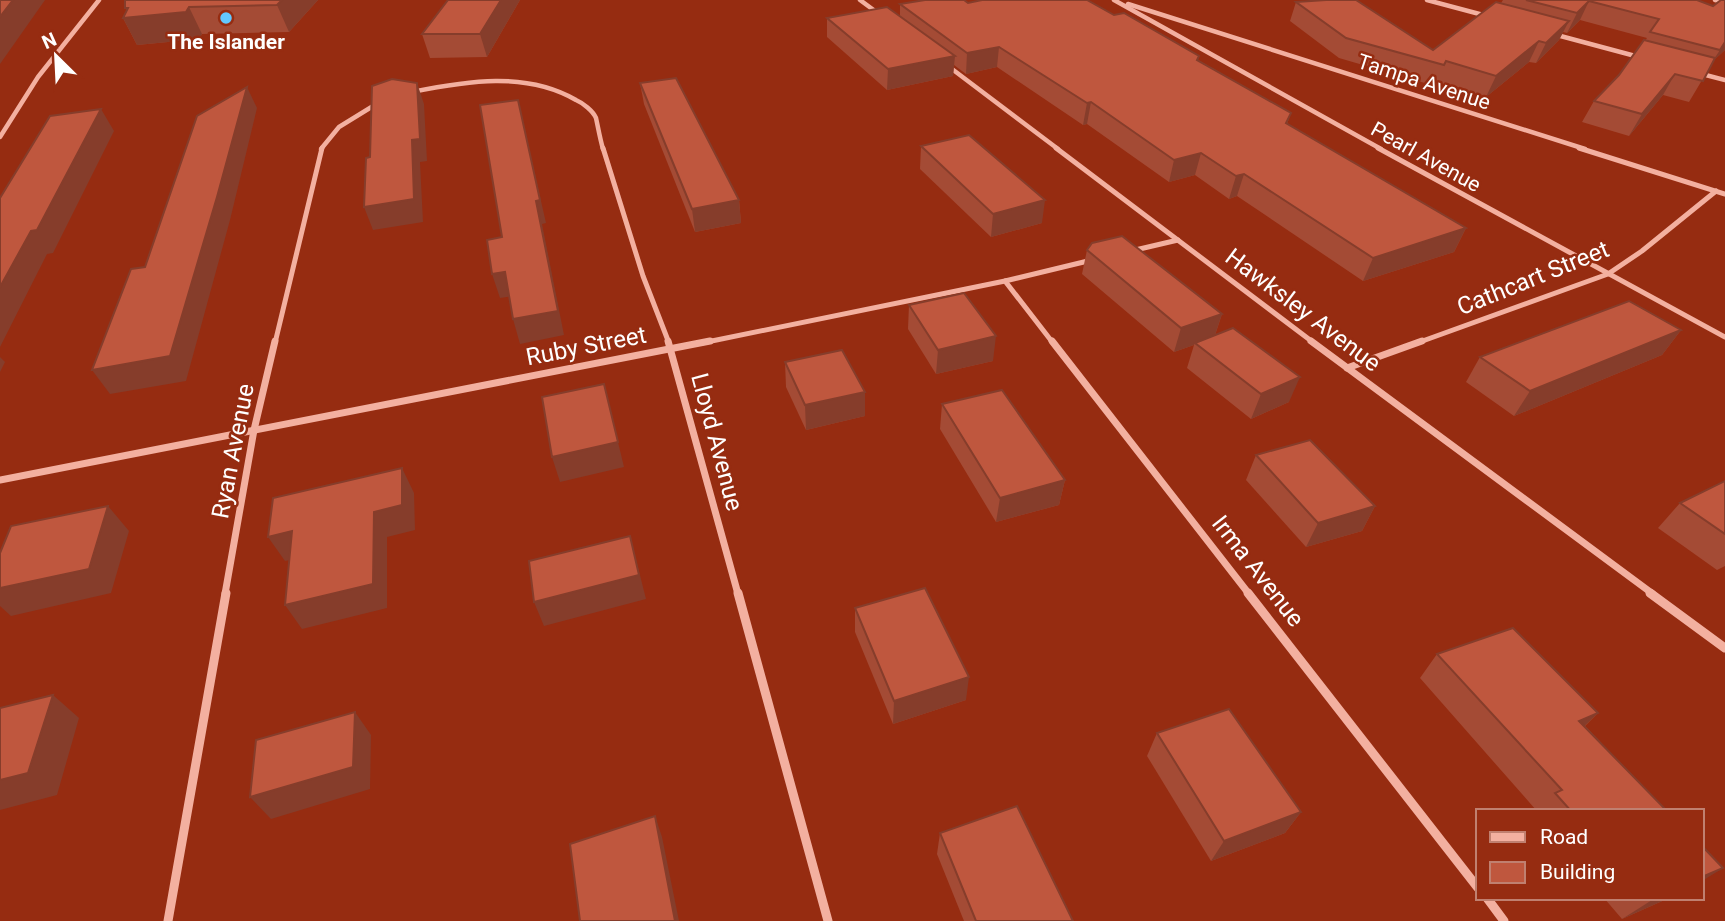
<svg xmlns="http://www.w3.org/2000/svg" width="1725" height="921" font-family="Roboto,sans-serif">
  <rect width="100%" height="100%" fill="#962c11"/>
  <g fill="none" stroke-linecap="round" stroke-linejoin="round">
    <!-- minor-far3 -->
    <g stroke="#f3b0a0" stroke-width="4.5">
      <path d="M 860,0 L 879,14"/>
      <path d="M 1114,0 L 1381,149"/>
      <path d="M 1427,0 L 1487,16"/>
      <path d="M 1715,0 L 1725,2"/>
      <path d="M 1128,4 L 1585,149"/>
      <path d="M 1553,34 L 1639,57"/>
      <path d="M 948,66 L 1058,149"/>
      <path d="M 1698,73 L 1725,80"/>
      <path d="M 412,92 C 466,81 526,71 576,100 C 583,103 593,111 596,118 C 598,127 600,139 603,149"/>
      <path d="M 0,137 L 38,77 L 99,0"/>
      <path d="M 321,149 L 339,127 L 378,103"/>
    </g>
    <!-- minor-far2 -->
    <g stroke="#f3b0a0" stroke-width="5">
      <path d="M 603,148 L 643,276 L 669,343"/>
      <path d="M 1056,148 L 1314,343"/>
      <path d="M 1378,148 L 1725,337"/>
      <path d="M 1579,148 L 1725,194"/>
      <path d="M 1131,251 L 1178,240"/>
      <path d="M 1005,281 L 1053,343"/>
      <path d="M 275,343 L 322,148"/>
      <path d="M 702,343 L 1005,281 L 1092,260"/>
      <path d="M 1417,343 L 1608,274 L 1642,251 L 1716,191"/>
    </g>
    <!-- minor-far1 -->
    <g stroke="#f3b0a0" stroke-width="7">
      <path d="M 668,341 L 738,594"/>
      <path d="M 1052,341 L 1249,594"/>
      <path d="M 1311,341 L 1653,594"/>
      <path d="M 1347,368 L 1422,341"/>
      <path d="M 0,480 L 710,341"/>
      <path d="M 225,594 L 254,430 L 275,341"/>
    </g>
    <!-- minor -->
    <g stroke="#f3b0a0" stroke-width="9">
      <path d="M 738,593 L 828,921"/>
      <path d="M 1248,593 L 1478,888"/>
      <path d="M 1650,593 L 1725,648"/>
      <path d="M 1487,898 L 1504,921"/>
      <path d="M 168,921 L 226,593"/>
    </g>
  </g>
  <!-- wall -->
  <g fill="#a44b35">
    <path d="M 125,0 L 318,0 L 289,32 L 202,34 L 199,39 L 137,45 L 123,18 L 127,11 L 125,8 Z"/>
    <path d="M 520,0 L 487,57 L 430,58 L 422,34 Z"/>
    <path d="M 1503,0 L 1697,0 L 1725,50 L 1714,60 L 1689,102 L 1663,95 L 1629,136 L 1582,122 L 1594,101 L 1619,75 L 1647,38 L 1580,20 L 1567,33 L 1563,32 L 1559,40 L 1536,63 L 1529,62 L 1486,97 L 1437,82 L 1435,86 L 1339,58 L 1290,21 L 1296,2 L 1433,50 L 1501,3 Z"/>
    <path d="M 968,3 L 1114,15 L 1199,56 L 1198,60 L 1291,113 L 1287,124 L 1466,228 L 1454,252 L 1363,281 L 1237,196 L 1229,199 L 1195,175 L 1169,182 L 1087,124 L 1083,125 L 997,67 L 966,74 L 954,65 L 953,76 L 887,90 L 827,37 L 827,18 L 900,16 L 900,4 Z"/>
    <path d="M 640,83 L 739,200 L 741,223 L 695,232 L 644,104 Z"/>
    <path d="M 921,146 L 1042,223 L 991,237 L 920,169 Z"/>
    <path d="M 1087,250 L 1222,314 L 1215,335 L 1289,402 L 1251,419 L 1187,368 L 1194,345 L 1174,352 L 1082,274 Z"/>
    <path d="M 909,305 L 993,361 L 936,374 L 908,329 Z"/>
    <path d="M 1681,330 L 1662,355 L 1514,416 L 1466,382 L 1480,357 Z"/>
    <path d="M 785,362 L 865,416 L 806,430 L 786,387 Z"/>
    <path d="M 942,404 L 1065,480 L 1059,505 L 996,522 L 940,429 Z"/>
    <path d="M 1256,455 L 1375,506 L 1362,531 L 1306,547 L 1246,480 Z"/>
    <path d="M 1725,481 L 1725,566 L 1717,570 L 1658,528 L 1680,503 Z"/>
    <path d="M 855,608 L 966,700 L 893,724 L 855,632 Z"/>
    <path d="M 1437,654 L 1598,713 L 1585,726 L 1667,811 L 1535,811 L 1536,810 L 1420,678 Z"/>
    <path d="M 1157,733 L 1301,812 L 1285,833 L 1211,861 L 1147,756 Z"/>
    <path d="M 940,833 L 1073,921 L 964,921 L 937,854 Z"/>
    <path d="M 1604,898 L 1669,898 L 1622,919 Z"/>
  </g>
  <!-- shaded-wall -->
  <g fill="#863d2b">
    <path d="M 13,0 L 45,0 L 0,64 L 0,17 Z"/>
    <path d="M 282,0 L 318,0 L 289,32 L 277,5 Z"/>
    <path d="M 501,0 L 520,0 L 487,57 L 480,34 Z"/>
    <path d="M 1589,1 L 1580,20 L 1567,33 L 1577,13 Z"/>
    <path d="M 189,7 L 202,34 L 199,39 L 137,45 L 123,18 Z"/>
    <path d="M 1569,21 L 1559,40 L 1536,63 L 1546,43 Z"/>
    <path d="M 1539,41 L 1529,62 L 1486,97 L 1496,76 Z"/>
    <path d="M 1725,42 L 1725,50 L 1712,62 L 1720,50 Z"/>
    <path d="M 999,47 L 997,67 L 966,74 L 967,53 Z"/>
    <path d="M 955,56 L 953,76 L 887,90 L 888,69 Z"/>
    <path d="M 1675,74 L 1663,95 L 1629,136 L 1642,114 Z"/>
    <path d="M 417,83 L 424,104 L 427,161 L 420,162 L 423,222 L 373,230 L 364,207 L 412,140 Z"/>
    <path d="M 247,87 L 257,108 L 230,220 L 186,381 L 110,394 L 92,370 Z"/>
    <path d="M 518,100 L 546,223 L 542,224 L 564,335 L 520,344 L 513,319 L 536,201 Z"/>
    <path d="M 1091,102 L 1087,124 L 1083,125 L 1087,103 Z"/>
    <path d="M 101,109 L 114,131 L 53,253 L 47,254 L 0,347 L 0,287 L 31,231 Z"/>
    <path d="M 1201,153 L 1195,175 L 1169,182 L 1174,160 Z"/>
    <path d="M 1244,174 L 1237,196 L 1229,199 L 1236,176 Z"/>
    <path d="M 739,200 L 741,223 L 695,232 L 692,209 Z"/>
    <path d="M 1045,200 L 1042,223 L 991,237 L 993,214 Z"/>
    <path d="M 1466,228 L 1454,252 L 1363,281 L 1373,258 Z"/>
    <path d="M 505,272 L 513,296 L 500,298 L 492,274 Z"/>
    <path d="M 1222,314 L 1214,338 L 1195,343 L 1194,345 L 1174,352 L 1181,328 Z"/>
    <path d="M 1681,330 L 1662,355 L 1514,416 L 1530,391 Z"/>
    <path d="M 996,336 L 993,361 L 936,374 L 938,350 Z"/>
    <path d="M 0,357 L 5,362 L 0,372 Z"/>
    <path d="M 1300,377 L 1289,402 L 1251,419 L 1261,394 Z"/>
    <path d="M 604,384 L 624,467 L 560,482 L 552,457 Z"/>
    <path d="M 865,392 L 865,416 L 806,430 L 805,405 Z"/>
    <path d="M 402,468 L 414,493 L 415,530 L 387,537 L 387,608 L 302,629 L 285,605 L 374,512 Z"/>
    <path d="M 1065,480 L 1059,505 L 996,522 L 1000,498 Z"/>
    <path d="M 108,506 L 129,531 L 111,593 L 11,616 L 0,606 L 0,588 Z"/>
    <path d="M 1375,506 L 1362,531 L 1306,547 L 1318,523 Z"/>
    <path d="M 292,531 L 308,556 L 285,561 L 268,537 Z"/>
    <path d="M 630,536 L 646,599 L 544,626 L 534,602 Z"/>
    <path d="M 969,677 L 966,700 L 893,724 L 894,701 Z"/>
    <path d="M 53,695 L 79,718 L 57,795 L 0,810 L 0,780 Z"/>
    <path d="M 355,712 L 371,735 L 370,789 L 271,819 L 250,797 Z"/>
    <path d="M 1598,713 L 1574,736 L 1579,721 Z"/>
    <path d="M 1301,812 L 1285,833 L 1211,861 L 1224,841 Z"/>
    <path d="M 655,816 L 662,837 L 679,921 L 675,921 Z"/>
    <path d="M 1723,868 L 1702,881 L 1702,877 Z"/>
    <path d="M 1656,898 L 1669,898 L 1622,919 L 1652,900 Z"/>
  </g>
  <!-- building -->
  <g fill="#bf573e" stroke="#863d2b" stroke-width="2">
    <path d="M 0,0 L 13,0 L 0,17 Z"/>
    <path d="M 125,0 L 282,0 L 277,5 L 189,7 L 186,12 L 123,18 L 128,8 L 125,8 Z"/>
    <path d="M 448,0 L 501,0 L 480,34 L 422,34 Z"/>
    <path d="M 925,0 L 964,0 L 968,3 L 982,0 L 1087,0 L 1114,15 L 1124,13 L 1199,56 L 1197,60 L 1291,113 L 1286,123 L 1466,228 L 1373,258 L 1244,174 L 1236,176 L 1201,153 L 1174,160 L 1091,102 L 1087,103 L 999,47 L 967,53 L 900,4 Z"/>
    <path d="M 1326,0 L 1356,0 L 1433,50 L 1496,2 L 1569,21 L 1546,43 L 1539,41 L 1496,76 L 1446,61 L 1444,65 L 1346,38 L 1296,2 Z"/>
    <path d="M 1526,0 L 1697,0 L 1713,6 L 1721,0 L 1725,0 L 1725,42 L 1720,50 L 1650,32 L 1659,19 L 1589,1 L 1577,13 Z"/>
    <path d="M 887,7 L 955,56 L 888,69 L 827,18 Z"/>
    <path d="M 1644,40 L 1715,58 L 1703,81 L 1675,74 L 1642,114 L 1594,101 L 1619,75 Z"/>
    <path d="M 676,78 L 739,200 L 692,209 L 640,83 Z"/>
    <path d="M 392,79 L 417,83 L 420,139 L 412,140 L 414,199 L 364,207 L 366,158 L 370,157 L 372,86 Z"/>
    <path d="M 247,87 L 217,197 L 170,356 L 92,370 L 131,269 L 145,267 L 197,116 Z"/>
    <path d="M 518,100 L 540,200 L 536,201 L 558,311 L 513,319 L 505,272 L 492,274 L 487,240 L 502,237 L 480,105 Z"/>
    <path d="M 101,109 L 37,230 L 31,231 L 0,287 L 0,198 L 50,116 Z"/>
    <path d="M 969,135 L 1045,200 L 993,214 L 921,146 Z"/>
    <path d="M 1122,236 L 1222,314 L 1181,328 L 1087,250 L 1092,243 Z"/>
    <path d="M 964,293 L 996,336 L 938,350 L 909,305 Z"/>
    <path d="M 1629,301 L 1681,330 L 1530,391 L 1480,357 Z"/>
    <path d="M 1233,328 L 1300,377 L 1261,394 L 1195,343 Z"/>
    <path d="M 842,350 L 865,392 L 805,405 L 785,362 Z"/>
    <path d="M 604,384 L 618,442 L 552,457 L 542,397 Z"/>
    <path d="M 1002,390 L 1065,480 L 1000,498 L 942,404 Z"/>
    <path d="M 1310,440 L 1375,506 L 1318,523 L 1256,455 Z"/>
    <path d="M 402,468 L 402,505 L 374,512 L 373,584 L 285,605 L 292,531 L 268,537 L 273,498 Z"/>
    <path d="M 1725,481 L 1725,534 L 1680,503 Z"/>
    <path d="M 108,506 L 89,569 L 0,588 L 0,553 L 11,526 Z"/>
    <path d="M 630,536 L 639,575 L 534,602 L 529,561 Z"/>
    <path d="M 925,588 L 969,677 L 894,701 L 855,608 Z"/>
    <path d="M 1513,628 L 1598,713 L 1579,721 L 1667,811 L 1571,811 L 1555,793 L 1562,790 L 1437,654 Z"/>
    <path d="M 53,695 L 28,773 L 0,780 L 0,708 Z"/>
    <path d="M 1229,709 L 1301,812 L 1224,841 L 1157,733 Z"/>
    <path d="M 355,712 L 353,767 L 250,797 L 256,740 Z"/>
    <path d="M 1017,806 L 1073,921 L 976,921 L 940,833 Z"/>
    <path d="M 655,816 L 675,921 L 580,921 L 570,844 Z"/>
    <path d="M 1702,846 L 1723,868 L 1702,877 Z"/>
  </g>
  <!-- markers -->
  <circle fill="#63c8ff" stroke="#962c11" stroke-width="2.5" cx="226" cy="18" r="7"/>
  <g text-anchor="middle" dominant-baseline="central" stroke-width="5" stroke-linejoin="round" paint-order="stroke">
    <!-- far-poi labels -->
    <g font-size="21" font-weight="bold" fill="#fff" stroke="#962c11">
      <text x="226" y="42">The Islander</text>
    </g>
    <!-- far-street labels -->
    <g font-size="21" fill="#fff" stroke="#962c11">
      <text transform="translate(1424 82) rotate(18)">Tampa Avenue</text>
      <text transform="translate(1426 157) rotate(29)">Pearl Avenue</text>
    </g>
    <!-- street labels -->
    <g font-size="24" fill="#fff" stroke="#962c11">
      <text transform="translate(1533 278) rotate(-22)">Cathcart Street</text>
      <text transform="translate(1303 310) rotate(37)">Hawksley Avenue</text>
      <text transform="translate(586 346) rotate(-11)">Ruby Street</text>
      <text transform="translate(717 442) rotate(75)">Lloyd Avenue</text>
      <text transform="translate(233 451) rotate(-79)">Ryan Avenue</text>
      <text transform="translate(1258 571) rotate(52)">Irma Avenue</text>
    </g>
  </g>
  <!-- legend -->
  <rect x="1476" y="809" width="228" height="91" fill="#962c11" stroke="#c08070" stroke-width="2"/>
  <rect x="1490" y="832" width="35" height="10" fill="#f3b0a0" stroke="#c08070" stroke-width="2"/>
  <text x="1540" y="844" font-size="21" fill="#ffffff">Road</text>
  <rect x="1490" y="862" width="35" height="21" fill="#bf573e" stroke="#c08070" stroke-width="2"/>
  <text x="1540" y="879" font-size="21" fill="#ffffff">Building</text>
  <!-- north arrow -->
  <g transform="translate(56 56) rotate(336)" stroke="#962c11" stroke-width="5" paint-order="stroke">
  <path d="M0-5L12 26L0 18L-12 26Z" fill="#ffffff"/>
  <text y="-10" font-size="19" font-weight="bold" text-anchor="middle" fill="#ffffff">N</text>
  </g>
</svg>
